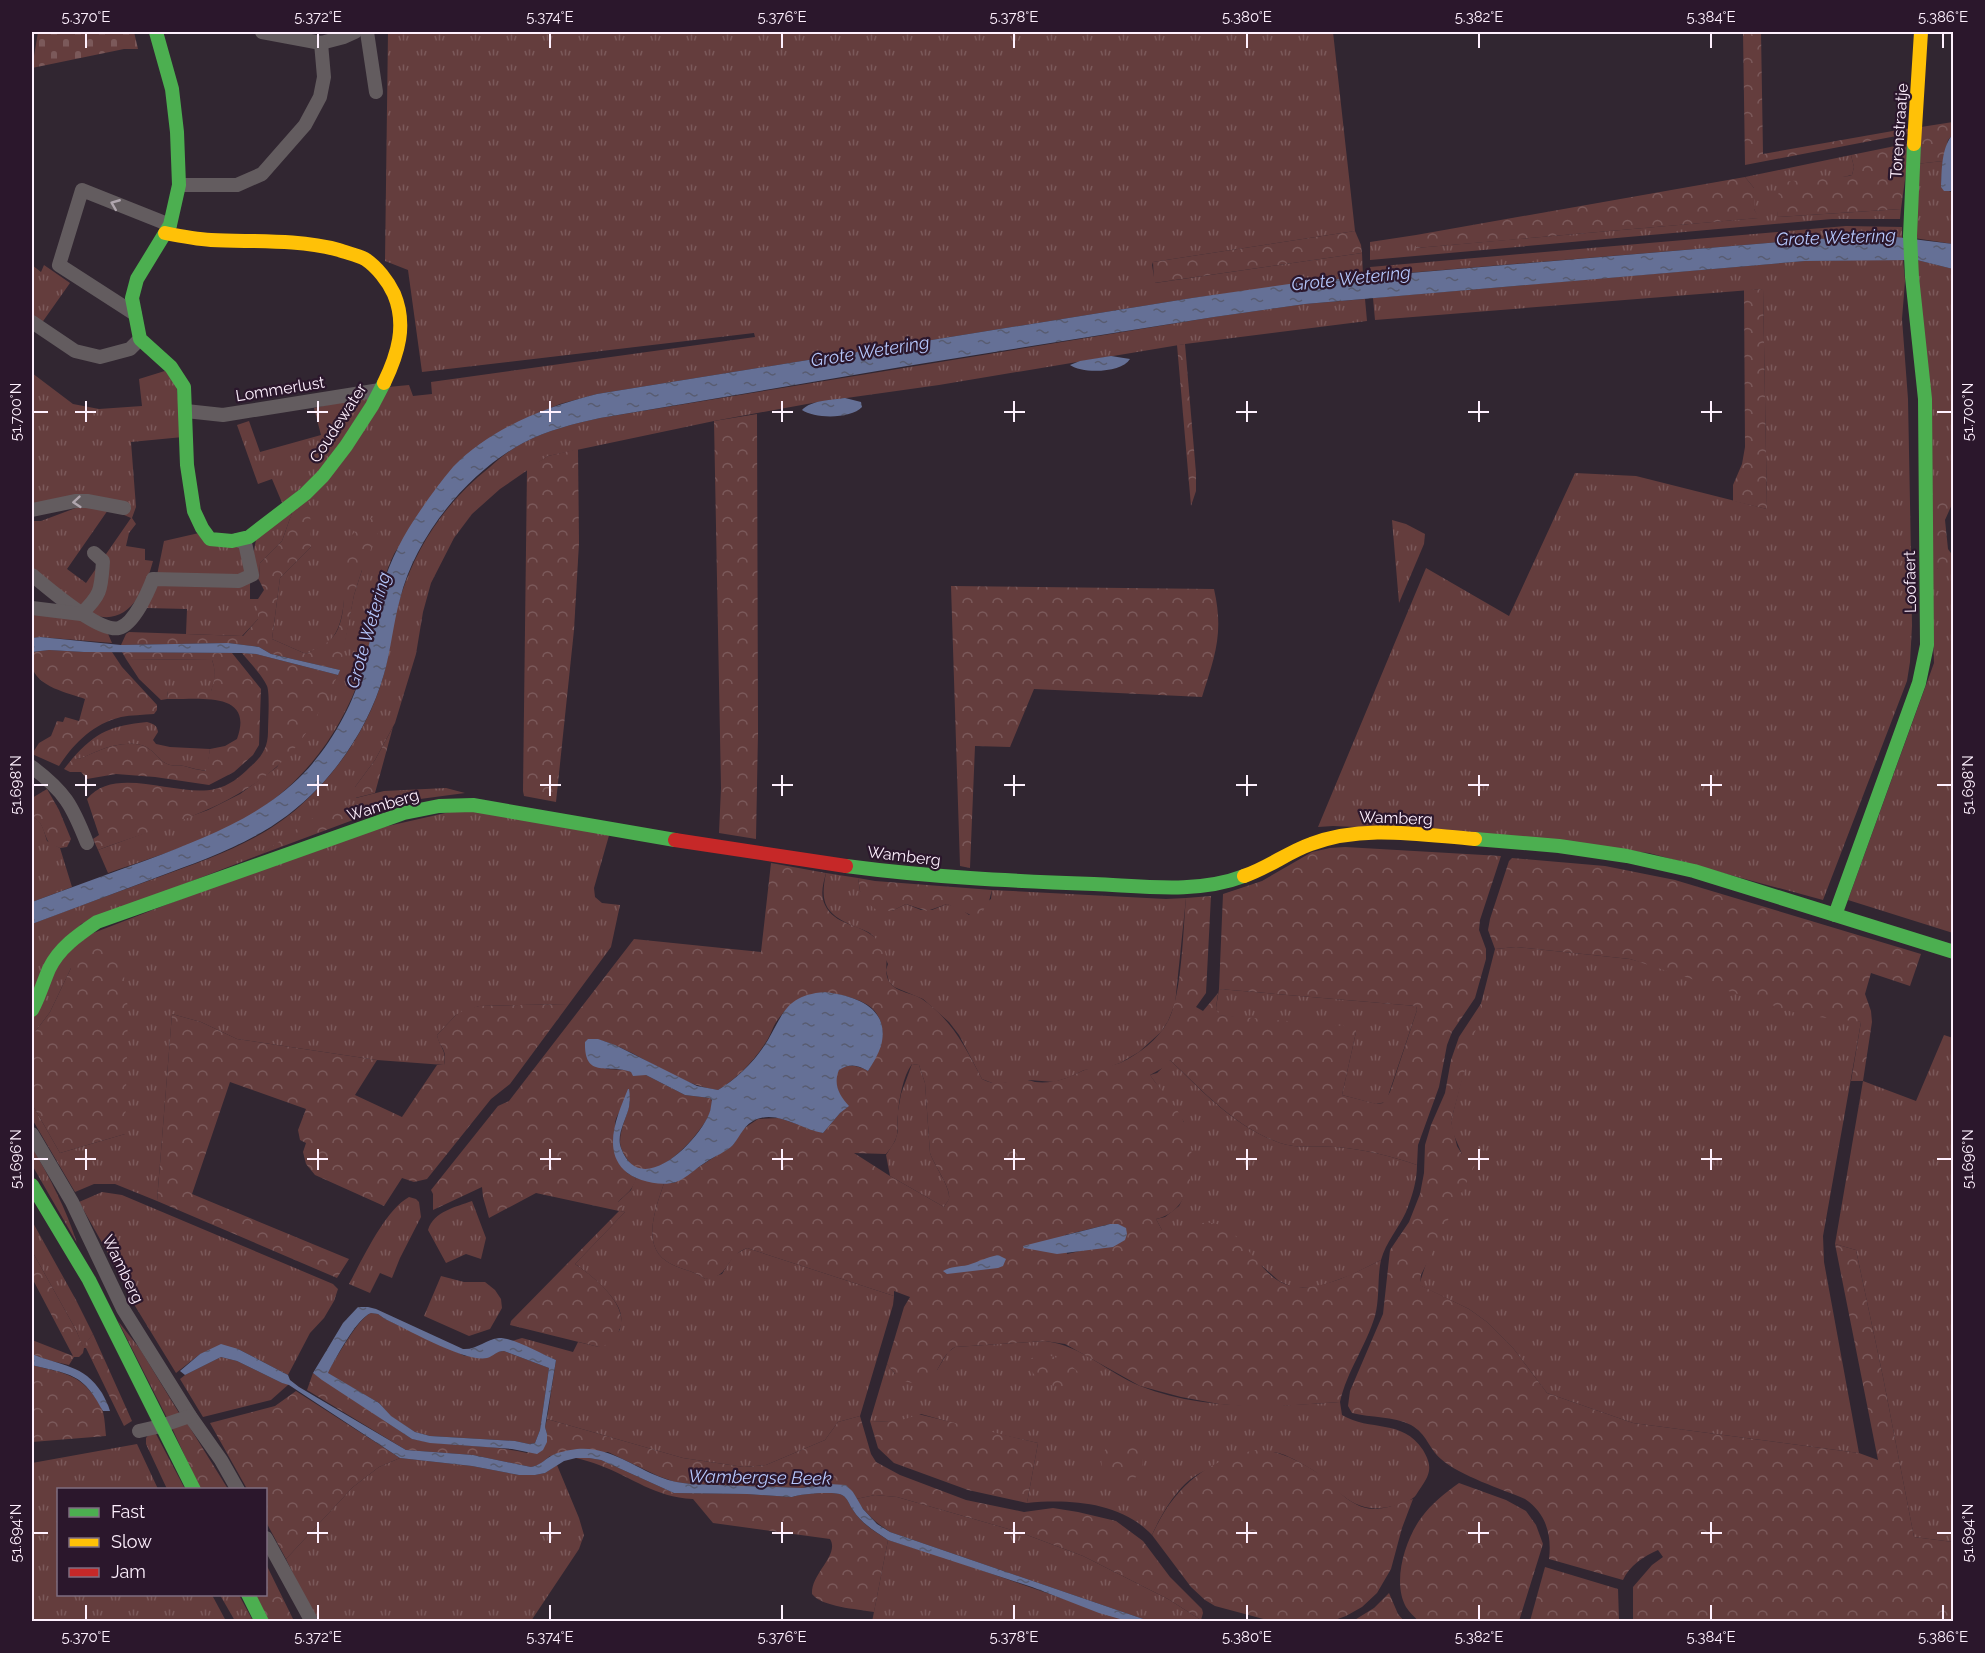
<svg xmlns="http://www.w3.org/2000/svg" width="1985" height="1653" font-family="Raleway,sans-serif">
  <defs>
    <pattern id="grass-tufts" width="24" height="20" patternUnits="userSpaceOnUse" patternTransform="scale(1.5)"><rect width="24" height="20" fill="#643d3d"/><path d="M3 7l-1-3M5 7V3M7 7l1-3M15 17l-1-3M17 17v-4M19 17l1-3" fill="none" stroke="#7b595a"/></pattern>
    <pattern id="forest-crowns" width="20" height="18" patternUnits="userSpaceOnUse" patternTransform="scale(1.5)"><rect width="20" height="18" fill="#643d3d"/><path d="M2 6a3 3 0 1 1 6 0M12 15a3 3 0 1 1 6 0" fill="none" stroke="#7b595a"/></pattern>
    <pattern id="cemetery-stones" width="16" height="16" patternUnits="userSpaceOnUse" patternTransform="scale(1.5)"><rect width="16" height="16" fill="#643d3d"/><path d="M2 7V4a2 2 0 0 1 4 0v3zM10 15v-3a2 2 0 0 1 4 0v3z" fill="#7b595a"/></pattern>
    <pattern id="water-ripples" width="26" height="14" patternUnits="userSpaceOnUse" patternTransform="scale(1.5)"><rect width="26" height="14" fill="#657096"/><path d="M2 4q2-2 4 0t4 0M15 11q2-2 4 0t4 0" fill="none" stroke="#585c71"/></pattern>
  </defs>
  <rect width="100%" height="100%" fill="#312631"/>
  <!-- grass -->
  <g fill="url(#grass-tufts)">
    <path d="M 388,32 L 1333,32 L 1355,231 L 1153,262 L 1152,265 L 1155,283 L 1362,253 L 1363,276 L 1192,298 L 597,394 L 560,404 L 536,414 C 500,449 465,484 429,518 C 419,528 400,543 394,554 C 376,591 375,633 362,672 C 335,749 286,804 211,836 C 177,850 142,861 108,873 L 98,850 L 208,810 L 240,794 L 277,767 L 338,675 L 354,595 L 362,570 L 345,559 C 344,584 348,621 330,641 C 325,647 313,650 306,654 L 272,639 L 280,578 L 311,547 L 294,507 L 282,541 L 260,563 L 259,580 C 251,569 253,553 256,540 L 388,387 L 409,385 L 413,396 L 432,394 L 431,382 L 755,337 L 754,333 L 422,372 L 408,270 L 385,261 Z"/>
    <path d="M 1851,155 L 1854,167 L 1852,175 L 1838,178 L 1779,205 L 1777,217 L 1901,209 L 1900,219 L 1832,219 L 1370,260 L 1370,242 L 1416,235 L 1416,248 L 1758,218 L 1754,209 L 1754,188 L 1745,177 Z"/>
    <path d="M 1943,161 L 1941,187 L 1951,192 L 1953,191 L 1953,244 L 1914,238 L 1916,164 Z"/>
    <path d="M 1846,226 L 1902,227 L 1902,238 L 1880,235 L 1804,240 L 1371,276 L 1370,267 Z"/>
    <path d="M 1903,259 L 1905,281 L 1902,319 L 1908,399 L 1911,555 L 1912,626 L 1910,662 L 1907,681 L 1823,900 L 1649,853 L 1426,830 L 1333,826 L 1318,827 L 1426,568 L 1509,616 L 1575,473 L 1636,476 L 1767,509 L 1763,289 L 1375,320 L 1373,298 L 1805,261 Z"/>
    <path d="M 1917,260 L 1953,269 L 1953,484 L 1930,484 Z"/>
    <path d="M 32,265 L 41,272 L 44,265 L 70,283 L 41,324 L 32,317 Z"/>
    <path d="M 1365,299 L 1367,321 L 1185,344 L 939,385 L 818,402 L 714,421 L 548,456 L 500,489 L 472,514 L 454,538 L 431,583 L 423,612 L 416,654 L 395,723 L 375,760 L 355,787 L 356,798 L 384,791 L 446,788 L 465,793 L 420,799 L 398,806 L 357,804 L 280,842 L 262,854 L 81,924 L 32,1002 L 32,924 C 74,908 117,892 159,877 C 208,859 260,842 300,806 C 339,771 370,725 384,674 C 391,648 392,620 401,595 C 418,543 447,501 490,467 C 500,458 511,449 523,443 C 547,430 574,424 600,418 L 1214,317 L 1305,304 Z"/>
    <path d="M 168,370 L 176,383 L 183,437 L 131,442 L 136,507 L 132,518 L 136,524 L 129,533 L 126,546 L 145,549 L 145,560 L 153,561 C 144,595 125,632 84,611 C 67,602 47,583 32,571 L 32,521 L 41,521 L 81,506 L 108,510 L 67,569 L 86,583 L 131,518 L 124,515 L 125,503 L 32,507 L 32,373 L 73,404 L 99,409 L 142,406 L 139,379 Z"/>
    <path d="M 371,395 L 331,459 L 283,505 L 272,479 L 258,484 L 237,425 L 249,421 L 260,452 L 321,435 L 314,408 Z"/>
    <path d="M 1392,520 L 1406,524 L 1425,534 L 1424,544 L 1399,603 Z"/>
    <path d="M 199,533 L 243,545 L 250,584 L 250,599 L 258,599 L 258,619 L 242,636 L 186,634 L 187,609 L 146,608 L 156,580 L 164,541 Z"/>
    <path d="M 1931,563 L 1938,569 L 1953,569 L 1953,933 L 1848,900 L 1934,663 Z"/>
    <path d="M 32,612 L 88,620 L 106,629 L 112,643 L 40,637 L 32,638 Z"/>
    <path d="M 126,659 L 212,660 C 216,671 216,679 211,691 L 168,691 L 167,699 L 161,700 L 139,679 Z"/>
    <path d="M 147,722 C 154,724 157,725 158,732 L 153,740 L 156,744 L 170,747 L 210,749 L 207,771 C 199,770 192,768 184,766 C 180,765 174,766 170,765 C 156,761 154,745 135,744 C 123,743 109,746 98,751 C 88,754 84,760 72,759 C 97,731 111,726 147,722 Z"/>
    <path d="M 463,809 L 610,832 L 594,888 L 595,897 L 602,903 L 620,905 L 611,947 L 569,1004 L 479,1006 L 456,1015 L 437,1035 C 440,1048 447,1050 444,1065 L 377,1060 L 237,1039 L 201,1022 L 172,1014 L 157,1201 L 115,1184 L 94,1184 L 75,1192 L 32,1119 L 32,1104 L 60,1153 L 125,1134 L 71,968 L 50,1012 L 32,1036 L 32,1019 L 39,1008 L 58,964 L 83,937 L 344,836 Z"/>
    <path d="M 32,817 C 42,820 44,831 47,841 L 60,848 L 72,887 L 32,902 Z"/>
    <path d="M 826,873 L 858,878 L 860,891 L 892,911 L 906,904 L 921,910 L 932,910 L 947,904 L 961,909 L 969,915 L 991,899 L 992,890 L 1166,899 L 1186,898 L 1175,1004 L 1168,1021 L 1161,1032 L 1139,1052 L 1120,1063 L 1106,1068 L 1084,1070 L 1070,1077 L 1054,1082 L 1029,1080 L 995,1084 L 982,1079 L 959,1035 L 949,1022 L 923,999 L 894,987 L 889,982 L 886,970 L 888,964 C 884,956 879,941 872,935 C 868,931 861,929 855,927 C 827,914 819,906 826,873 Z"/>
    <path d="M 1516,947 L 1630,959 L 1861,1022 L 1823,1236 L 1824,1262 L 1859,1453 L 1633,1423 L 1547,1393 L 1513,1348 L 1487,1322 L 1469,1309 L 1419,1285 L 1462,1154 L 1453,1133 L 1451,1121 L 1495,949 Z"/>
    <path d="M 1219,989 L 1416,1006 L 1417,1010 L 1386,1102 L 1376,1104 L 1342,1095 L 1356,1032 L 1218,1015 L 1216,1008 Z"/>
    <path d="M 1944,1035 L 1953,1038 L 1953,1542 L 1914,1537 L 1883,1377 L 1856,1250 L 1835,1244 L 1863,1081 L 1916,1101 Z"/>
    <path d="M 1170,1060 C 1203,1092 1235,1127 1280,1143 C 1297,1149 1318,1145 1336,1147 C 1363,1149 1392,1156 1417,1165 C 1417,1181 1412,1197 1406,1212 C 1398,1229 1386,1242 1381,1260 L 1351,1275 L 1329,1283 L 1316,1287 L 1292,1287 L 1279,1281 L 1262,1266 L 1162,1230 L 1156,1219 L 1165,1217 L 1179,1206 L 1185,1194 L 1184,1124 L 1184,1122 L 1150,1075 L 1157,1073 Z"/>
    <path d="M 912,1064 L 919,1065 L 925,1083 L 930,1153 C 934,1165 951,1188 949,1199 C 948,1202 945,1204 944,1207 L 890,1176 L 886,1155 L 895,1141 L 898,1131 L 898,1111 L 901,1094 Z"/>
    <path d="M 32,1147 C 50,1178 66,1209 77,1243 L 32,1165 Z"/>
    <path d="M 636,1178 L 664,1183 C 656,1208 639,1248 671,1264 C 683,1270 695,1271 705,1279 L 722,1274 L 734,1255 L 747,1248 L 894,1296 L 893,1305 L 860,1416 L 838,1422 L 825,1440 L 766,1465 L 744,1467 L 683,1458 L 547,1419 L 556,1360 L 512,1341 L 522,1338 L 573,1352 L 578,1342 L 599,1347 L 620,1330 C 620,1326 622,1321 621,1316 C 620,1299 589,1273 575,1264 L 625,1212 L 619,1211 L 618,1202 L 631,1190 Z"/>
    <path d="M 102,1192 L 122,1195 L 333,1284 L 338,1289 L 334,1301 L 324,1318 L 310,1333 L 288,1375 L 238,1349 L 200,1354 L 176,1373 L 132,1301 L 113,1262 L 79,1202 Z"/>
    <path d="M 409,1197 L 416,1199 L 419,1202 L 421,1217 L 400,1258 L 392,1278 L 380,1273 L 370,1293 L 349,1284 C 362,1260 385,1210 409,1197 Z"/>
    <path d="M 472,1201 L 486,1238 L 481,1259 L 466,1254 L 446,1263 L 428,1230 C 434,1211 456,1207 472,1201 Z"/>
    <path d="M 32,1221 L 76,1300 L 93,1334 L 83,1347 L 76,1330 L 32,1251 Z"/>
    <path d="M 441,1276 L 464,1282 L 485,1282 L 495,1290 L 501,1299 L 502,1308 L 490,1329 L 469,1336 L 424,1316 Z"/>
    <path d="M 371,1313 L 378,1314 L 385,1319 L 465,1356 L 504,1351 L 549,1368 L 540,1430 L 535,1443 L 529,1444 L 515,1441 L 430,1436 L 415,1432 L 390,1416 L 379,1403 L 327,1373 C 336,1359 358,1318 371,1313 Z"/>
    <path d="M 118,1321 L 140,1349 L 179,1413 L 167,1418 Z"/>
    <path d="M 1045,1341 C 1083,1346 1106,1372 1140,1386 C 1203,1411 1273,1407 1340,1402 L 1342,1415 C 1370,1432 1402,1418 1423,1450 C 1435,1470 1428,1477 1416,1495 C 1410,1504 1381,1510 1370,1508 C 1342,1504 1329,1478 1306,1466 C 1297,1461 1282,1452 1272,1452 C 1262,1452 1248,1459 1237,1462 C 1226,1465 1212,1467 1202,1472 C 1179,1483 1162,1513 1152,1535 C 1121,1502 1070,1499 1027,1503 L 1038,1443 L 967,1427 L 921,1414 L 906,1420 L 893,1422 L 870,1421 L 887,1364 L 895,1374 L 937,1370 L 948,1352 L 955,1347 Z"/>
    <path d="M 221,1357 L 237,1361 L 282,1383 L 289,1384 L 271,1400 L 203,1417 L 180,1379 L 185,1375 Z"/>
    <path d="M 150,1433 L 156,1434 L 185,1489 L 167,1489 L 146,1444 L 146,1438 Z"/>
    <path d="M 137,1444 L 158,1489 L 58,1490 L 58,1594 L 212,1595 L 226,1621 L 32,1621 L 32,1463 Z"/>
    <path d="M 400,1458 L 472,1466 L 519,1475 L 535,1475 L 545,1473 L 557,1465 L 579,1518 L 584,1535 L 579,1549 L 531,1621 L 316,1621 L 286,1559 L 353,1487 L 379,1467 Z"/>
    <path d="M 875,1495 L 897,1497 L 1019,1532 L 1083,1556 L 1168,1599 L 1201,1620 L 1200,1622 L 1149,1621 L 890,1532 C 876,1523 865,1513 856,1499 Z"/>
    <path d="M 888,1540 L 946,1558 L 1127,1621 L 872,1622 Z"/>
    <path d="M 220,1595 L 239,1595 L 253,1621 L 235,1621 Z"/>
  </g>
  <!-- forest -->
  <g fill="url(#forest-crowns)" fill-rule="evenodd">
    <path d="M 1743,32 L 1761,32 L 1763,154 L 1904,129 L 1913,128 L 1912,133 L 1745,165 Z"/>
    <path d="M 1953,122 L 1953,134 L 1948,140 L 1943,161 L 1916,164 L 1921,127 Z"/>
    <path d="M 1910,143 L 1901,209 L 1777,217 L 1779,185 L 1781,182 L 1849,176 L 1852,175 L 1854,167 L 1851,155 Z"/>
    <path d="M 1745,177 L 1754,188 L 1754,209 L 1759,218 L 1416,248 L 1416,235 Z"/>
    <path d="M 1355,231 L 1361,245 L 1362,253 L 1154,283 L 1153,262 Z"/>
    <path d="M 1763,289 L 1767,509 L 1733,501 L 1733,485 L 1742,464 L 1745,447 L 1744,290 Z"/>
    <path d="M 1185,344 L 1196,473 L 1196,491 L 1191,506 L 1177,345 Z"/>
    <path d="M 757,414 L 758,733 L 756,839 L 719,833 L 721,788 L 714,421 Z"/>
    <path d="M 578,449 L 579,543 L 574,630 L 556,802 L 524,796 L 523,791 L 527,469 L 548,456 Z"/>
    <path d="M 1930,484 L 1953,484 L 1953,502 L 1945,520 L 1948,549 L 1953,556 L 1953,569 L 1938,569 L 1933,567 Z"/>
    <path d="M 310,505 L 311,547 L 280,578 L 272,639 L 306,654 C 319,647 332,643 338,629 C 350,601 338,568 348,541 C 351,534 359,529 364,524 C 369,519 373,516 380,518 L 382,523 L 362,570 L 354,595 L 340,670 L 271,654 L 259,647 L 228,643 L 121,645 L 126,634 L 129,632 L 243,636 L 258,619 L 258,599 L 264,590 L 259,580 L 260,563 L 282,541 L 294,507 Z"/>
    <path d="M 951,586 L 1214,589 C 1224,633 1215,656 1202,697 L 1034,689 L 1010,747 L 975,746 L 970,868 L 960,866 Z"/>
    <path d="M 49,650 L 84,652 L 112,652 L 122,667 L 157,705 L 157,710 L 154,714 C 143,715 131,715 121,717 C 93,724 74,743 59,766 L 32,754 L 39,743 L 51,736 L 57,721 L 63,722 L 65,717 L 79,721 L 85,699 C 69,693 36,687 32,666 C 31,662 32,656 32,652 Z"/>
    <path d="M 122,652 L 232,653 L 261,689 L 259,745 L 253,755 L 234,772 L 209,785 L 155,777 L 116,774 L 87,779 L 81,772 L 70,772 L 64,769 L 72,759 C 83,760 88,754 98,751 C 109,746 123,743 135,744 C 154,745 156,761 170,765 C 174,766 179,765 184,766 C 191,768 198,770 206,771 L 210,749 L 225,746 L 237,739 C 255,690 198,700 167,699 L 168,691 L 211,691 C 215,679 216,671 212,660 L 126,659 Z"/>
    <path d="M 242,653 L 256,654 L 338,675 C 326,699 315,722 299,743 C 250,805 169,824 98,850 L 93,839 L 99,835 L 87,799 C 115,764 178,798 215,789 C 229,786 240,777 250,767 C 262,757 268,747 268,732 C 268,722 270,693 267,686 C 263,676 249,662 242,653 Z"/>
    <path d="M 393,727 L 375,793 L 355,798 L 355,787 L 375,760 Z"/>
    <path d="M 47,789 L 59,810 L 71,839 L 67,847 L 60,848 L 50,844 C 43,835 44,821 32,817 L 32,798 Z"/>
    <path d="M 357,804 L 398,806 L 353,820 L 262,854 L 309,820 L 340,807 Z"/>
    <path d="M 1345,847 L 1501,856 L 1480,920 L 1479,930 L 1486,949 L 1486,959 L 1475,998 L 1452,1032 L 1447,1045 L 1439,1087 L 1418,1145 L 1417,1165 C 1392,1156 1363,1149 1336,1147 C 1318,1145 1297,1149 1280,1143 C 1235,1127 1204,1092 1170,1060 L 1168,1065 L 1150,1075 C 1160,1089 1176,1106 1183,1120 C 1198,1151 1197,1210 1156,1219 L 1162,1230 C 1181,1231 1198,1219 1217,1224 C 1231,1229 1242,1242 1251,1254 C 1261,1265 1271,1279 1285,1284 C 1314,1296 1356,1272 1381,1260 C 1377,1278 1380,1297 1375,1316 C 1366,1346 1347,1371 1340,1402 L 1281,1406 L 1242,1406 L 1219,1404 L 1181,1397 L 1140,1386 L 1065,1344 L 1045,1341 L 955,1347 C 937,1357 941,1383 914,1383 C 902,1383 894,1373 887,1364 L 904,1307 L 910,1297 L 894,1291 L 894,1296 L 747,1248 C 724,1257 731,1277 705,1279 C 695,1271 683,1270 671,1264 C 639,1248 656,1208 664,1183 L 674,1183 L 733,1145 L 743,1129 L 758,1119 L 779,1118 L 823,1133 L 840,1113 L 848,1106 C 843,1100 837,1092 836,1084 C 833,1062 855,1063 868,1071 C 877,1055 887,1039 880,1020 C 875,1007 864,1002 852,998 C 824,988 797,993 779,1018 C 773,1025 771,1035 766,1042 C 754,1061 737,1079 718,1090 C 687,1086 659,1067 632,1053 C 617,1046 604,1039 588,1039 L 606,1069 L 626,1070 L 638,1075 L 646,1075 L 685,1095 L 710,1098 L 712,1101 C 711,1106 711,1111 709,1115 C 700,1134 654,1189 630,1163 C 626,1158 620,1149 620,1142 C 620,1128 628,1115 630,1101 C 623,1107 615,1115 615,1125 C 615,1136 624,1162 627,1173 L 636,1178 C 634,1189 626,1194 618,1202 L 623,1204 L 620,1211 L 625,1212 L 575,1264 C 593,1276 635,1309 617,1334 C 613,1340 607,1346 599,1347 L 510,1325 L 511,1321 L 619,1211 L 536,1193 L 489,1218 L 483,1197 L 482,1187 L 433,1210 L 433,1194 L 431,1190 L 498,1106 L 509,1101 L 634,939 L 761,952 L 771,863 L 826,873 C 823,884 820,895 825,905 C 834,925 860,924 874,937 C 896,956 880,969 890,983 C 896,992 913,993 922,999 C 953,1021 965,1047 982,1079 C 997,1087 1006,1081 1022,1080 C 1027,1079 1031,1081 1035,1082 C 1052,1084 1065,1079 1080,1072 C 1092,1066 1107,1068 1120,1063 C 1139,1054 1158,1040 1168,1021 C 1182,996 1183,929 1186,898 L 1211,896 L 1206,993 L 1196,1007 L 1203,1011 L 1218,993 L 1216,1008 L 1219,1015 L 1355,1027 L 1356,1032 L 1342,1095 L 1377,1104 L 1383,1103 L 1390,1092 L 1417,1010 L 1416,1006 L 1219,989 L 1223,894 L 1262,881 L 1312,852 L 1330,848 ZM 912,1064 L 919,1065 L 925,1083 L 930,1153 C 934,1165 951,1188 949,1198 C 948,1202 945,1204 944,1207 L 890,1176 L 854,1153 L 886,1154 C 890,1149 894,1144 896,1138 C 899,1130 897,1122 898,1114 C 899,1099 903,1076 912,1064 ZM 1110,1224 L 1118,1224 L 1084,1250 L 1067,1254 L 1065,1235 Z"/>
    <path d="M 1512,858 L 1605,866 L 1675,880 L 1921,954 L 1910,986 L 1871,973 L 1865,994 L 1871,1011 L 1872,1022 L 1863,1081 L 1851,1081 L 1861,1022 L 1802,1015 L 1630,959 L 1516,947 L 1495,949 L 1488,930 L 1490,919 L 1509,861 Z"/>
    <path d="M 858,878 L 875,881 L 992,890 L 988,905 L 975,917 L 947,904 L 927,911 L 906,904 L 892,911 L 878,911 L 866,902 L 860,891 Z"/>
    <path d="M 120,941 L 128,1010 L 125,1134 L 60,1153 L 32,1104 L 32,1036 L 50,1012 L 71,968 L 82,954 L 96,945 Z"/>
    <path d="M 1484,999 L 1451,1121 L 1457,1146 L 1462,1154 L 1476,1163 L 1421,1275 L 1420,1285 L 1469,1309 L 1487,1322 L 1513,1348 L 1547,1393 L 1633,1423 L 1859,1453 L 1878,1460 L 1835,1244 L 1856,1250 L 1883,1377 L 1914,1537 L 1953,1542 L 1953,1621 L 1633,1621 L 1633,1587 L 1652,1565 L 1663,1557 L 1658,1550 C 1644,1556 1629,1566 1623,1580 L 1549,1559 C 1552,1535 1546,1513 1525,1499 C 1502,1489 1460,1476 1441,1459 C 1429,1449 1427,1434 1411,1425 C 1393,1416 1371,1418 1352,1413 L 1348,1406 L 1350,1391 L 1383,1314 L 1390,1250 L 1409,1222 L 1420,1194 L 1424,1173 L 1425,1145 L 1431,1125 L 1445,1093 L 1451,1060 L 1459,1037 Z"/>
    <path d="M 569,1004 L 510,1084 L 491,1099 L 427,1179 L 414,1182 L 402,1178 L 384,1206 L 315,1175 L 306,1164 L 303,1152 L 306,1143 L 300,1140 L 298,1130 L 306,1109 L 230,1082 L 192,1194 L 349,1259 L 337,1278 L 157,1201 L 172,1014 L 201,1022 L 237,1039 L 377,1060 L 355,1095 L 402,1117 L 437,1065 L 444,1065 C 448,1048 439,1048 437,1035 L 456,1015 L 464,1010 L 479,1006 Z"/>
    <path d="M 32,1251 L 76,1330 L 83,1346 L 93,1334 L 132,1421 L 124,1426 L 86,1348 L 84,1348 L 83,1353 L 79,1357 L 74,1357 L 69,1365 L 47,1360 L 32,1354 L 32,1340 L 73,1356 L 32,1278 Z"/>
    <path d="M 1038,1354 C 1054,1355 1066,1360 1078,1372 L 1077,1383 C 1061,1394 1028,1381 1029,1360 Z"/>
    <path d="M 32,1365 C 57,1372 77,1372 94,1396 C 97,1400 102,1407 103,1412 C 105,1420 105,1428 106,1436 L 32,1442 Z"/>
    <path d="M 313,1373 L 412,1439 C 450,1447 489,1444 527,1453 L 547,1434 L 545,1427 L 547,1419 L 683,1458 L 744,1467 L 766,1465 L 825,1440 L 838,1422 L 860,1416 L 871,1454 L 876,1462 L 900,1475 L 966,1500 L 1024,1512 L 1053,1508 L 1078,1512 L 1116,1521 L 1143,1541 L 1170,1577 L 1202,1609 L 1203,1613 L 1201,1620 L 1168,1599 L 1083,1556 L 1019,1532 L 897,1497 L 875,1495 L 856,1499 L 853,1492 L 809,1486 L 802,1488 L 691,1484 L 675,1482 L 658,1476 L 608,1452 L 550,1456 L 539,1465 L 531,1467 L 473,1455 L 406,1450 L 307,1390 Z"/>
    <path d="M 296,1391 L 400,1458 L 379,1467 L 353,1487 L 286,1559 L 266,1522 L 266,1490 L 247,1489 L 210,1423 L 275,1406 Z"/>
    <path d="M 918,1414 L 1038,1443 L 1027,1503 L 968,1490 L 894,1463 L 878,1448 L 870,1421 C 888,1422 902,1422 918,1414 Z"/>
    <path d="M 187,1423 L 228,1489 L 200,1489 L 172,1428 Z"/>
    <path d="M 1121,1441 C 1134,1445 1146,1448 1142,1465 C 1141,1470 1141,1473 1136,1477 C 1109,1499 1082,1449 1121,1441 Z"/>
    <path d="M 1255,1450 C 1277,1449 1302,1462 1319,1474 C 1337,1487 1348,1507 1373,1509 C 1387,1509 1400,1503 1413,1499 L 1402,1528 L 1391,1569 L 1377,1593 L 1362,1607 L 1346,1616 L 1332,1621 L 1271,1621 L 1215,1606 L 1205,1600 L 1191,1587 L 1152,1535 C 1174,1488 1203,1462 1255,1450 Z"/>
    <path d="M 576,1458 L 589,1458 L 601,1460 L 674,1493 L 747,1494 L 792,1497 C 800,1494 835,1491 842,1495 C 848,1498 849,1505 853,1510 C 861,1523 875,1532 888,1540 L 874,1612 C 857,1609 822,1607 812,1594 C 811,1573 840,1555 830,1539 L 713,1523 L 693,1499 C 654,1497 634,1478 599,1465 C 592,1462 584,1460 576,1458 Z"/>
    <path d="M 1459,1483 L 1506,1500 L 1526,1511 L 1536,1525 L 1543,1544 L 1519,1621 L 1418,1621 C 1415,1617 1409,1612 1406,1607 C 1392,1582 1405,1540 1421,1518 C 1431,1504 1445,1493 1459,1483 Z"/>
    <path d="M 266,1564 L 294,1621 L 268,1621 L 253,1595 L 266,1594 Z"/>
    <path d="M 1545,1567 L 1618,1589 L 1619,1621 L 1530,1621 Z"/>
    <path d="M 1389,1593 L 1398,1614 L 1404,1621 L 1353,1621 L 1374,1608 Z"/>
  </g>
  <!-- cemetery -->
  <path fill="url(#cemetery-stones)" d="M 38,32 L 134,32 L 138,49 L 124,49 L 32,68 Z"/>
  <!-- water -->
  <g fill="url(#water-ripples)" fill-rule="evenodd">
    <path d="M 1953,134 L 1954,191 L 1944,191 L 1941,187 C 1942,170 1941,148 1953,134 Z"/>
    <path d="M 1880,235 L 1953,244 L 1953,269 L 1917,260 L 1805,261 L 1305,304 L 1214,317 L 907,366 L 600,418 C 574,424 547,430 523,443 C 467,473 415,537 400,599 C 393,624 391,650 384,674 C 372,716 349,755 319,787 C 272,837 217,855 155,878 C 114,893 73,909 32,924 L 32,902 C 70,888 108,874 147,860 C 204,838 260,818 304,773 C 330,746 354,704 363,667 C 371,641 375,614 382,588 C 390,560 404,534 420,511 C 430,496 441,481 453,467 C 491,428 545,407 597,394 L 1192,298 L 1303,282 L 1804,240 Z"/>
    <path d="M 1111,356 L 1130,359 C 1122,373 1082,374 1070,365 L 1080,361 Z"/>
    <path d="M 845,398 L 861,402 L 862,407 C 851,419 815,419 802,410 C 811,400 833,400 845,398 Z"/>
    <path d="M 40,637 L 121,645 L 228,643 L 259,647 L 271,654 L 340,670 L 338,675 L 256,654 L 242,653 L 84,652 L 49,650 L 32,652 L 32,638 Z"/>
    <path d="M 825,992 C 855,996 891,1007 881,1046 C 878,1055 873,1063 868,1071 C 858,1065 850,1063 839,1070 C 833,1084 839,1095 849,1106 L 840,1113 L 823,1133 C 802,1130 780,1111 757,1119 C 744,1124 741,1135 733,1145 C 726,1152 715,1156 706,1162 C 696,1168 687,1178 676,1182 C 661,1187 635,1181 624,1170 C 602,1148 618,1114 628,1089 L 629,1089 C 630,1095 630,1101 629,1107 C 626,1120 616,1135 621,1148 C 640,1200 698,1142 709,1114 C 711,1110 711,1104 712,1100 L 710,1098 L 685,1095 L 646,1075 L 633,1076 L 631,1072 C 609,1063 584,1080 585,1042 L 588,1039 L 598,1039 L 615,1045 L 697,1086 L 718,1090 C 737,1079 756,1060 768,1040 C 784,1012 787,995 825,992 Z"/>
    <path d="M 1110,1224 L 1118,1224 L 1126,1228 L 1127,1234 L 1125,1240 L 1113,1247 L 1057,1254 L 1024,1248 L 1023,1246 Z"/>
    <path d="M 998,1255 L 1006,1259 L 1003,1266 L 998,1268 L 947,1274 L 943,1271 C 951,1266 959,1267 968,1265 C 978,1262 987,1257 998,1255 Z"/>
    <path d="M 358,1307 L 368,1307 L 376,1309 L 463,1349 C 477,1350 486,1339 499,1338 C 515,1338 541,1354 556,1360 L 545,1427 L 547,1434 L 547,1442 L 543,1450 L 537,1454 L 512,1449 L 430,1443 L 412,1439 L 322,1380 L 313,1373 L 343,1323 ZM 371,1313 L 378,1314 L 385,1319 C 406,1329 467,1363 487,1358 C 494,1356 496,1351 504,1351 L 549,1368 L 540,1430 L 535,1443 L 529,1444 L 515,1441 L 430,1436 L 415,1432 L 391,1416 L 379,1403 L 328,1373 C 335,1359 357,1318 371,1313 Z"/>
    <path d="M 221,1344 L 238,1349 L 288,1375 L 290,1380 L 299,1387 L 406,1450 L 473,1455 L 531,1467 C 540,1465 543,1461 551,1456 C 558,1452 569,1450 577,1449 C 608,1446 632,1466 660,1477 C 670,1481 680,1483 691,1484 L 802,1488 L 829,1484 L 846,1485 L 853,1492 L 863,1509 L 877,1524 L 890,1532 L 1149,1621 L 1127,1621 L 1099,1613 L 1032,1587 L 888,1540 C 876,1532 861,1523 853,1510 C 849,1505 848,1498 842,1495 C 835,1491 800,1494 792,1497 L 747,1494 L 674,1493 L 601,1460 L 589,1458 L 576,1458 L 564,1461 L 545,1473 L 535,1475 L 519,1475 L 472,1466 L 400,1458 L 289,1385 L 282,1383 L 237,1361 L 221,1357 L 185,1375 L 180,1371 L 200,1354 Z"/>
    <path d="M 32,1354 C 60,1366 84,1364 102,1393 C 105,1399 108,1404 110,1411 L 103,1411 C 82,1372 71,1375 32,1365 Z"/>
  </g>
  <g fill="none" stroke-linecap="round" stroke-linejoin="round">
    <!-- street -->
    <g stroke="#635c5f" stroke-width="14">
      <path d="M 262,32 L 321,43 L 344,37 L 355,32"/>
      <path d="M 367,32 L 376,92"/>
      <path d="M 179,185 L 237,185 L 262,174 L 305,125 L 320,97 L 324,77 L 321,43"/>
      <path d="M 135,314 L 59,265 L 82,190 L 170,225"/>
      <path d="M 32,322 L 75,351 L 100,357 L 130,349 L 140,339"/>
      <path d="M 186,411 L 223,415 L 380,390"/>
      <path d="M 32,510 L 75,501 L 87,501 L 124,508"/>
      <path d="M 32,575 C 48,588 99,633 119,628 C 134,624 148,592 153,579 L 239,581 L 252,575 L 245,543 L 237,540"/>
      <path d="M 32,608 L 81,614 C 102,594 101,589 103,561 L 94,553"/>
      <path d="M 32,767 C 65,792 72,805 87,843"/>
      <path d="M 32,1134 L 72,1202 L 123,1309 L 190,1416 L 221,1460 L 238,1490"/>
      <path d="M 139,1431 L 161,1426 L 190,1416"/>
      <path d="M 266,1538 L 312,1622"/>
    </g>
    <!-- fast -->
    <g stroke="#4caf50" stroke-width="14">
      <path d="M 156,32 L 172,89 L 177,132 L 179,185 L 170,225 L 137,279 L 132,298 L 140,339 L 171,367 L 184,387 L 187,465 L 194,511 L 202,528 L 210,539 L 232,541 L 249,537 L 305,494 L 323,476 L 346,446 L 372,406 L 384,383"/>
      <path d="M 1475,839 L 1559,846 L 1627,856 L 1694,871 L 1954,952"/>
      <path d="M 846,866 C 929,877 1011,881 1094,884 C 1143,886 1197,894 1244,876"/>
      <path d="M 1835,915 L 1919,683 L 1927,645 L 1925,399 L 1912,277 L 1910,236 L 1914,144"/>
      <path d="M 32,1010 C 39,997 43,983 49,969 C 59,948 78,935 97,922 L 404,813 L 439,806 L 473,805 L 675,840"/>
      <path d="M 32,1185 L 89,1280 L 194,1490"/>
      <path d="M 248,1594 L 262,1622"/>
    </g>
    <!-- slow -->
    <g stroke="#ffc107" stroke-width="14">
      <path d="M 1914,144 L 1921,32"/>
      <path d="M 165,233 C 180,236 195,239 211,240 C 254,242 297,239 339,250 C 347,253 357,255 365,259 C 377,267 388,281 394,294 C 407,325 398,354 384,383"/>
      <path d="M 1244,876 C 1268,868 1288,852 1311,844 C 1363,824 1421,835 1475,839"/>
    </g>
    <!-- jam -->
    <path stroke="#c62828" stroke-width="14" d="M 675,840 L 846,866"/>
  </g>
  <!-- one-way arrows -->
  <defs><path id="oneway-chevron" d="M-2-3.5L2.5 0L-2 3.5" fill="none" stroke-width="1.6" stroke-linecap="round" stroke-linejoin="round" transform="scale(1.5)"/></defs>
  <g stroke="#b0a6ae">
    <use href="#oneway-chevron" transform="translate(115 204) rotate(-158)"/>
    <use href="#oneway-chevron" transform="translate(77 502) rotate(175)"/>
  </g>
  <!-- ticks -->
  <path fill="none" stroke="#fef0fe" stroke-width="2" d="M 86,33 L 86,48M 318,33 L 318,48M 550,33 L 550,48M 782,33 L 782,48M 1014,33 L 1014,48M 1247,33 L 1247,48M 1479,33 L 1479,48M 1711,33 L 1711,48M 1943,33 L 1943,48M 86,401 L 86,422M 318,401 L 318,422M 550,401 L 550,422M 782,401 L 782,422M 1014,401 L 1014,422M 1247,401 L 1247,422M 1479,401 L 1479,422M 1711,401 L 1711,422M 33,412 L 48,412M 75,412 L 96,412M 307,412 L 328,412M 540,412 L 561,412M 772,412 L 793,412M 1004,412 L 1025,412M 1236,412 L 1257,412M 1468,412 L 1489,412M 1701,412 L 1722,412M 1937,412 L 1952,412M 86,775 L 86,796M 318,775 L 318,796M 550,775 L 550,796M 782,775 L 782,796M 1014,775 L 1014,796M 1247,775 L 1247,796M 1479,775 L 1479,796M 1711,775 L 1711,796M 33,785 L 48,785M 75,785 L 96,785M 307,785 L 328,785M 540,785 L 561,785M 772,785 L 793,785M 1004,785 L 1025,785M 1236,785 L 1257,785M 1468,785 L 1489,785M 1701,785 L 1722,785M 1937,785 L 1952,785M 86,1149 L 86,1170M 318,1149 L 318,1170M 550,1149 L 550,1170M 782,1149 L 782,1170M 1014,1149 L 1014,1170M 1247,1149 L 1247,1170M 1479,1149 L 1479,1170M 1711,1149 L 1711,1170M 33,1159 L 48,1159M 75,1159 L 96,1159M 307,1159 L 328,1159M 540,1159 L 561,1159M 772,1159 L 793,1159M 1004,1159 L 1025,1159M 1236,1159 L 1257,1159M 1468,1159 L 1489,1159M 1701,1159 L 1722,1159M 1937,1159 L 1952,1159M 318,1522 L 318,1543M 550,1522 L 550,1543M 782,1522 L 782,1543M 1014,1522 L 1014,1543M 1247,1522 L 1247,1543M 1479,1522 L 1479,1543M 1711,1522 L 1711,1543M 33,1533 L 48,1533M 307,1533 L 328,1533M 540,1533 L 561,1533M 772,1533 L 793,1533M 1004,1533 L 1025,1533M 1236,1533 L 1257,1533M 1468,1533 L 1489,1533M 1701,1533 L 1722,1533M 1937,1533 L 1952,1533M 86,1605 L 86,1620M 318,1605 L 318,1620M 550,1605 L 550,1620M 782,1605 L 782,1620M 1014,1605 L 1014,1620M 1247,1605 L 1247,1620M 1479,1605 L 1479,1620M 1711,1605 L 1711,1620M 1943,1605 L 1943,1620"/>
  <g text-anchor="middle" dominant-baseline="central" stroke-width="4.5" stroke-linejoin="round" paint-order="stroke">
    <!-- street labels -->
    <g font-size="16" fill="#fef0fe" stroke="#2b172c">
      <text transform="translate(1899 131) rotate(-86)">Torenstraatje</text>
      <text transform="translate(280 389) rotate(-9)">Lommerlust</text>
      <text transform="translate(338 423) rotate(-57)">Coudewater</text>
      <text transform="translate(1910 582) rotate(-91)">Loofaert</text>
      <text transform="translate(383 805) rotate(-17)">Wamberg</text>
      <text transform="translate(1396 818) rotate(2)">Wamberg</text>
      <text transform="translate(904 856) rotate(7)">Wamberg</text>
      <text transform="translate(123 1269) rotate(64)">Wamberg</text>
    </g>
    <!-- water labels -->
    <g font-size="18" font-style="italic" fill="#b5c6fb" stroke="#2b172c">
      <text transform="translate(1836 237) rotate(-2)">Grote Wetering</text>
      <text transform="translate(1351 278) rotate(-6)">Grote Wetering</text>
      <text transform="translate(870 351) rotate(-9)">Grote Wetering</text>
      <text transform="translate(368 630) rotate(-74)">Grote Wetering</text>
      <text transform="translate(760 1477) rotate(1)">Wambergse Beek</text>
    </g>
  </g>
  <!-- border -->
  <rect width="1985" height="1653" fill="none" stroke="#2b172c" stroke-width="66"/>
  <!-- legend -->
  <rect x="57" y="1488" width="210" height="108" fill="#2b172c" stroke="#7f6e80" stroke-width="1.5"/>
  <rect x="69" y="1508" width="30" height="9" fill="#4caf50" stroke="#7f6e80" stroke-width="1.5"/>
  <text x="111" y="1518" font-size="18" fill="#fef0fe">Fast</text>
  <rect x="69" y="1538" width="30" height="9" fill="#ffc107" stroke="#7f6e80" stroke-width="1.5"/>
  <text x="111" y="1548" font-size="18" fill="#fef0fe">Slow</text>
  <rect x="69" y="1568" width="30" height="9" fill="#c62828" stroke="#7f6e80" stroke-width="1.5"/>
  <text x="111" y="1578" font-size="18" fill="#fef0fe">Jam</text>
  <rect x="33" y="33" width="1919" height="1587" fill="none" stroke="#fef0fe" stroke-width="2"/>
  <g font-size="15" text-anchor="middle" fill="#fef0fe">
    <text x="86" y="22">5.370°E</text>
    <text x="318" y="22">5.372°E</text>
    <text x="550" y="22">5.374°E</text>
    <text x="782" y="22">5.376°E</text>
    <text x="1014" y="22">5.378°E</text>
    <text x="1247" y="22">5.380°E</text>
    <text x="1479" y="22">5.382°E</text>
    <text x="1711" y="22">5.384°E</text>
    <text x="1943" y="22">5.386°E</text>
    <text transform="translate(16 412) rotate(-90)" y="5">51.700°N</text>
    <text transform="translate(1968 412) rotate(-90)" y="5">51.700°N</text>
    <text transform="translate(16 785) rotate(-90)" y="5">51.698°N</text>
    <text transform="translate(1968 785) rotate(-90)" y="5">51.698°N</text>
    <text transform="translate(16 1159) rotate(-90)" y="5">51.696°N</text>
    <text transform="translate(1968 1159) rotate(-90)" y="5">51.696°N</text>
    <text transform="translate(16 1533) rotate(-90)" y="5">51.694°N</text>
    <text transform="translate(1968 1533) rotate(-90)" y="5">51.694°N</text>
    <text x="86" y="1642">5.370°E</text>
    <text x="318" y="1642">5.372°E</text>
    <text x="550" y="1642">5.374°E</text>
    <text x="782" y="1642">5.376°E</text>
    <text x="1014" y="1642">5.378°E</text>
    <text x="1247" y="1642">5.380°E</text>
    <text x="1479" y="1642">5.382°E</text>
    <text x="1711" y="1642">5.384°E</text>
    <text x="1943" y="1642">5.386°E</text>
  </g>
</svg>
